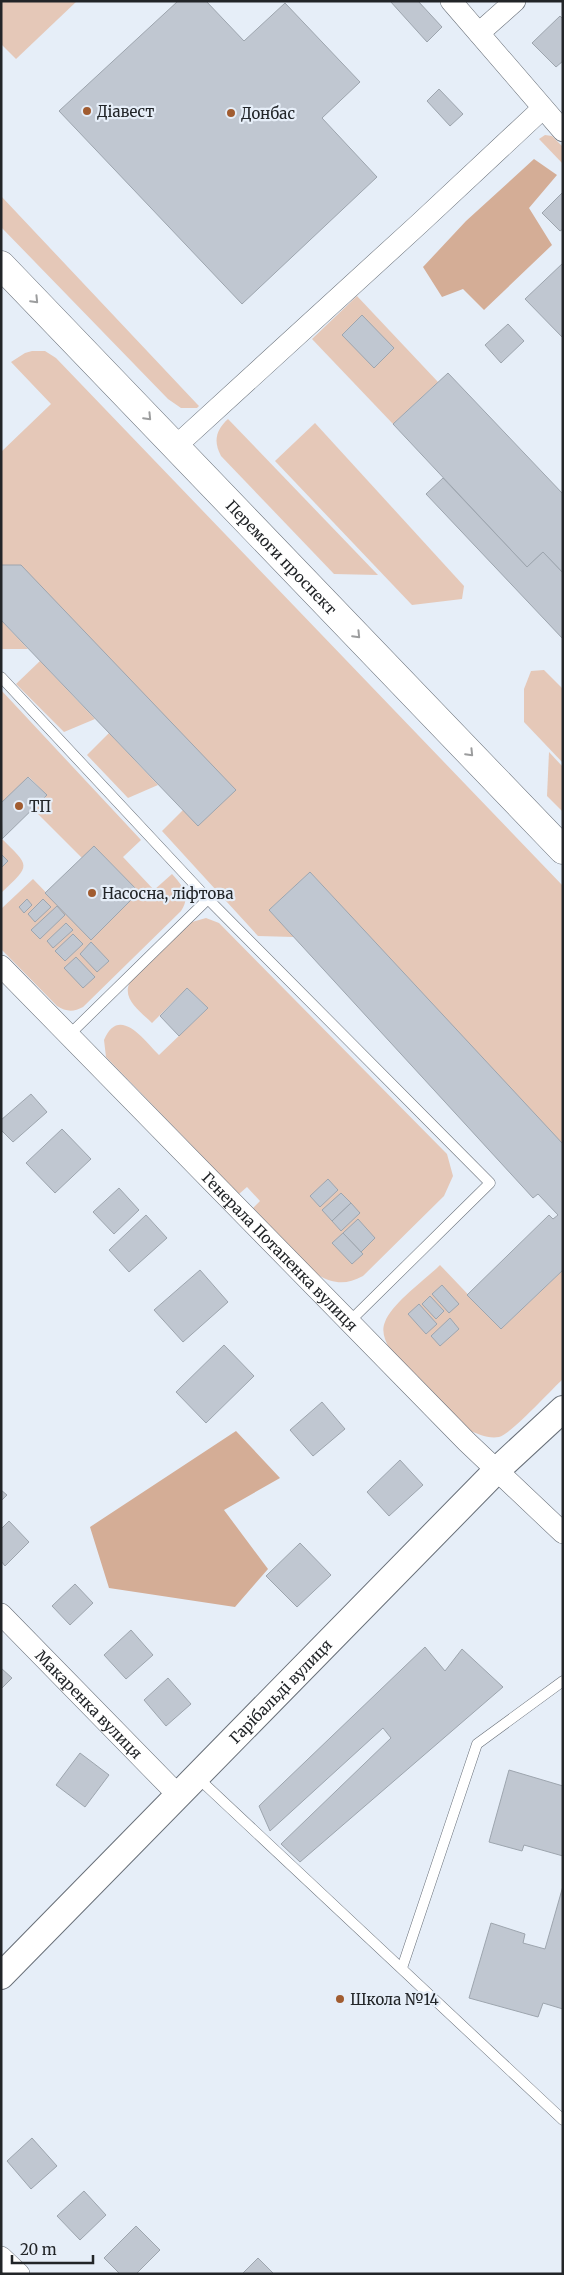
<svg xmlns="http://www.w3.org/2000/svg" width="564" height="2275" font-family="Merriweather,serif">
  <rect width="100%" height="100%" fill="#e6eef8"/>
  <!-- green -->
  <g fill="#e5c8b8">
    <path d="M 1,1 L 77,1 L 16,59 L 1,44 Z"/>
    <path d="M 545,135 L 552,136 L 563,147 L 563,164 L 539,139 Z"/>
    <path d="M 1,196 L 197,404 L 199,406 L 197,408 L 181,408 L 168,399 L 1,227 Z"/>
    <path d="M 357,296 L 438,382 L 393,424 L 312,339 Z"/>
    <path d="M 32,351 L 45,351 L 56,358 L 563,886 L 563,1146 L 310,872 L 269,910 L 294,937 L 258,936 L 162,831 L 183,810 L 1,565 L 1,452 L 51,404 L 11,362 L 25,353 Z"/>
    <path d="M 228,419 L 378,575 L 334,574 L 221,456 C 213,441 216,430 228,419 Z"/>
    <path d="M 315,423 L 464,586 L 462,599 L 412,605 L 275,461 Z"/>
    <path d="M 1,620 L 28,649 L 1,649 Z"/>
    <path d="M 40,661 L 95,719 L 64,732 L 16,684 Z"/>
    <path d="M 544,670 L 563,689 L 563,763 L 524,722 L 524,689 L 531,671 Z"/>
    <path d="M 1,690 L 141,840 L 123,857 L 154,890 L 172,874 C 183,886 191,896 181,911 L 83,1007 C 74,1012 66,1012 57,1006 L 1,949 L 1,909 L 33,879 L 91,939 L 139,892 L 94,846 L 82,858 L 33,809 L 47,795 L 29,777 L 1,803 Z"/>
    <path d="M 109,733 L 158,785 L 128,798 L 87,755 Z"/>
    <path d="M 549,752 L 563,767 L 563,812 L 547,796 Z"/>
    <path d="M 1,838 C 30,867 32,864 1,893 Z"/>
    <path d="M 206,918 L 219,923 L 447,1154 L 453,1176 L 444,1196 L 363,1276 C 346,1285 334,1284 318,1275 L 253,1208 L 260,1201 L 247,1187 L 239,1194 L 106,1057 L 104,1040 C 119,1004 145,1041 159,1055 L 208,1008 L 187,988 L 152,1023 C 141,1012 121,999 130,982 L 192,922 Z"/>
    <path d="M 440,1265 L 501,1329 L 563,1270 L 563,1379 C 551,1390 511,1434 499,1437 C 488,1439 478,1434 468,1430 L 389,1348 C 385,1340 381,1331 385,1322 C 392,1303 425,1280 440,1265 Z"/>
  </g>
  <!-- forest -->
  <g fill="#d4ad96">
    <path d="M 534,159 L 557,175 L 529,208 L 552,245 L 484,310 L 463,289 L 442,297 L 423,267 L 466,221 Z"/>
    <path d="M 236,1431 L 280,1478 L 224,1510 L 268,1569 L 235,1607 L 109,1588 L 90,1527 Z"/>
  </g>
  <!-- building -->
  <g fill="#c0c7d1" stroke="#9da5ae">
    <path d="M 178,1 L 206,1 L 244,41 L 285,3 L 360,82 L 322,118 L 377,177 L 242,304 L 59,111 Z"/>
    <path d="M 390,1 L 418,1 L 442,27 L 427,42 Z"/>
    <path d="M 560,16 L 563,19 L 563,61 L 556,67 L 532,43 Z"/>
    <path d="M 439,89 L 463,114 L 450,126 L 427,101 Z"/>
    <path d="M 563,192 L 563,229 L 560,231 L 542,213 Z"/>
    <path d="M 563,263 L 563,338 L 525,299 Z"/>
    <path d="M 362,315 L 394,348 L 374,368 L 342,335 Z"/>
    <path d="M 508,324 L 524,341 L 501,363 L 485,345 Z"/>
    <path d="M 448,373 L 563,494 L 563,573 L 543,552 L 527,567 L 393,424 Z"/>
    <path d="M 443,478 L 527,567 L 543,552 L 563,573 L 563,639 L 426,494 Z"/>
    <path d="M 1,565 L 21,565 L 236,790 L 198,826 L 1,620 Z"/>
    <path d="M 28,777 L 47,795 L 2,839 L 1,803 Z"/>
    <path d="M 94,846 L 139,892 L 91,940 L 45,893 Z"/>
    <path d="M 1,854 L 8,861 L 1,868 Z"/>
    <path d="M 310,872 L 563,1144 L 563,1270 L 501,1329 L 467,1295 L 549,1215 L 553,1219 L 558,1215 L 538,1194 L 533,1198 L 269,910 Z"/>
    <path d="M 27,899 L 32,905 L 24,913 L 19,907 Z"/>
    <path d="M 43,899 L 51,907 L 35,922 L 28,914 Z"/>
    <path d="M 57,906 L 65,915 L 40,939 L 31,930 Z"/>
    <path d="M 66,923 L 73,930 L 53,948 L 47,941 Z"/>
    <path d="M 73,934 L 83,944 L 65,961 L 55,951 Z"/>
    <path d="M 91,942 L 109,961 L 97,972 L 80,954 Z"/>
    <path d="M 76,957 L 95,977 L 83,988 L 64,968 Z"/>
    <path d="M 187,988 L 208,1008 L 179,1036 L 160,1016 Z"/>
    <path d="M 31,1094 L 47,1112 L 13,1142 L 1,1130 L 1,1120 Z"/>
    <path d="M 62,1129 L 91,1159 L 55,1193 L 26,1163 Z"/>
    <path d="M 328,1179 L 338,1190 L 320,1207 L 310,1196 Z"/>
    <path d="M 119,1188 L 139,1210 L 114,1234 L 93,1212 Z"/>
    <path d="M 341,1193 L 351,1203 L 332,1221 L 322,1210 Z"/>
    <path d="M 351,1203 L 360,1213 L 341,1231 L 332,1221 Z"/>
    <path d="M 146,1215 L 167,1238 L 129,1272 L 109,1250 Z"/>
    <path d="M 358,1219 L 375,1238 L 361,1252 L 343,1233 Z"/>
    <path d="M 343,1233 L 363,1254 L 352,1264 L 332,1243 Z"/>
    <path d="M 200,1270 L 228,1302 L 183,1342 L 154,1310 Z"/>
    <path d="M 442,1285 L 459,1304 L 449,1313 L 432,1294 Z"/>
    <path d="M 430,1296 L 444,1311 L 436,1319 L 422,1304 Z"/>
    <path d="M 419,1304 L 437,1324 L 426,1334 L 408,1314 Z"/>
    <path d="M 450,1318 L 459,1329 L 440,1346 L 431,1336 Z"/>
    <path d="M 224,1345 L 254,1376 L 206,1423 L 176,1392 Z"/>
    <path d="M 322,1402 L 345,1429 L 313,1456 L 290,1430 Z"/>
    <path d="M 400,1460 L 423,1485 L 389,1516 L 367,1492 Z"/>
    <path d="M 1,1490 L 7,1495 L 1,1501 Z"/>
    <path d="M 9,1521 L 29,1542 L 5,1566 L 1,1561 L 1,1529 Z"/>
    <path d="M 300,1543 L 331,1575 L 297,1607 L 266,1576 Z"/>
    <path d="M 75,1584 L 93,1603 L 70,1625 L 52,1606 Z"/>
    <path d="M 131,1630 L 153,1655 L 126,1679 L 104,1655 Z"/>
    <path d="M 425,1647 L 445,1671 L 462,1649 L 503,1687 L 300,1862 L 281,1844 L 391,1738 L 383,1728 L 270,1831 L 259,1806 Z"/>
    <path d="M 1,1668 L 12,1678 L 1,1689 Z"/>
    <path d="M 168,1678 L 191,1704 L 166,1726 L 144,1700 Z"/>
    <path d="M 80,1753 L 109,1775 L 85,1807 L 56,1785 Z"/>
    <path d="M 509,1770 L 563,1786 L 563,1856 L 524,1845 L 522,1851 L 489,1842 Z"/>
    <path d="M 563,1886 L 563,2009 L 543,2003 L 538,2017 L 469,1998 L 491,1923 L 525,1934 L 523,1943 L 545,1949 Z"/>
    <path d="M 32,2138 L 57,2166 L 31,2189 L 7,2161 Z"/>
    <path d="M 84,2191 L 106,2215 L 80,2240 L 57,2216 Z"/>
    <path d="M 136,2226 L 160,2250 L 136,2274 L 120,2274 L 104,2258 Z"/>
    <path d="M 258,2258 L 274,2274 L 242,2274 Z"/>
  </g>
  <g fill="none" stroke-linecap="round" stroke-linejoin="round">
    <!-- service casing -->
    <g stroke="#686f78" stroke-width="11">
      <g id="service">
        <path d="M 1,677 L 208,899 L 490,1183 L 349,1322"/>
        <path d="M 69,1035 L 208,899"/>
        <path d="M 197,1777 L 563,2120"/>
        <path d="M 402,1968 L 477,1744 L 563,1681"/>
      </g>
    </g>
    <!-- minor casing -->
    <g stroke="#686f78" stroke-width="22">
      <g id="minor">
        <path d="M 451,1 L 563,131"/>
        <path d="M 479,33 L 515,1"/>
        <path d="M 176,446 L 420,223 L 542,109"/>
        <path id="s1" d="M 1,966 L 467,1442 L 563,1533"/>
        <path id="s2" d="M 1,1614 L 178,1795"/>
        <path d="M 1,2257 L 19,2274"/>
      </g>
    </g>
    <!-- tertiary casing -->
    <g stroke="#686f78" stroke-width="28">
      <g id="tertiary">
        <path id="s3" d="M 1,1976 L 496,1471 L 563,1409"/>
      </g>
    </g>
    <!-- primary casing -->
    <g stroke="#686f78" stroke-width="29">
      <g id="primary">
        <path id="s4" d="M 1,265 L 563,850"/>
      </g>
    </g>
    <!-- service -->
    <use href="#service" stroke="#fff" stroke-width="10"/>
    <!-- minor -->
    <use href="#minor" stroke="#fff" stroke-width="21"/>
    <!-- tertiary -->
    <use href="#tertiary" stroke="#fff" stroke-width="26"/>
    <!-- primary -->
    <use href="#primary" stroke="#fff" stroke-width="28"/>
  </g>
  <!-- one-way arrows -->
  <defs><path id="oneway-chevron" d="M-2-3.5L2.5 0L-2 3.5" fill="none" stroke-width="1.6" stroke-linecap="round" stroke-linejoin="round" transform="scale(1.25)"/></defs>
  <g stroke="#9c9d9e">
    <use href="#oneway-chevron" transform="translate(35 300) rotate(46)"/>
    <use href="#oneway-chevron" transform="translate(148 417) rotate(46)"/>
    <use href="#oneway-chevron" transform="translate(357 635) rotate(46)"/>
    <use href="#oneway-chevron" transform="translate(470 753) rotate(46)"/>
  </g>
  <!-- markers -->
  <g fill="#a15c30" stroke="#e6eef8" stroke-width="2">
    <circle cx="87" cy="111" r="5"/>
    <circle cx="231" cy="113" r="5"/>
    <circle cx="19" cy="806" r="5"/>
    <circle cx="92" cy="893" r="5"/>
    <circle cx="340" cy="1999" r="5"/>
  </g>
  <g text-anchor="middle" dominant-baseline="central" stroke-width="4.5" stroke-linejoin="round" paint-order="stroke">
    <!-- poi labels -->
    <g font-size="15" fill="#222528" stroke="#e6eef8" text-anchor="start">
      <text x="97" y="111">Діавест</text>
      <text x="241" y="113">Донбас</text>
      <text x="29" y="806">ТП</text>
      <text x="102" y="893">Насосна, ліфтова</text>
      <text x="350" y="1999">Школа №14</text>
    </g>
    <!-- street labels -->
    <g font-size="15" fill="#222528" stroke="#e6eef8">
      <text stroke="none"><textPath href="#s4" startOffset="405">Перемоги проспект</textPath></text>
      <text stroke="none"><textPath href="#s1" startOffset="399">Генерала Потапенка вулиця</textPath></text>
      <text stroke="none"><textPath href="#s3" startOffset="399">Гарібальді вулиця</textPath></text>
      <text stroke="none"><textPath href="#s2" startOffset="126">Макаренка вулиця</textPath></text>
    </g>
  </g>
  <!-- border -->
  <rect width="564" height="2275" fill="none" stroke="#222528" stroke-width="5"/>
  <!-- scale -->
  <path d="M12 2255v8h81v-8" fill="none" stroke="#222528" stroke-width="2.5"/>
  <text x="20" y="2255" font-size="15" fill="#222528" stroke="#e6eef8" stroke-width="4" paint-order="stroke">20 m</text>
</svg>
